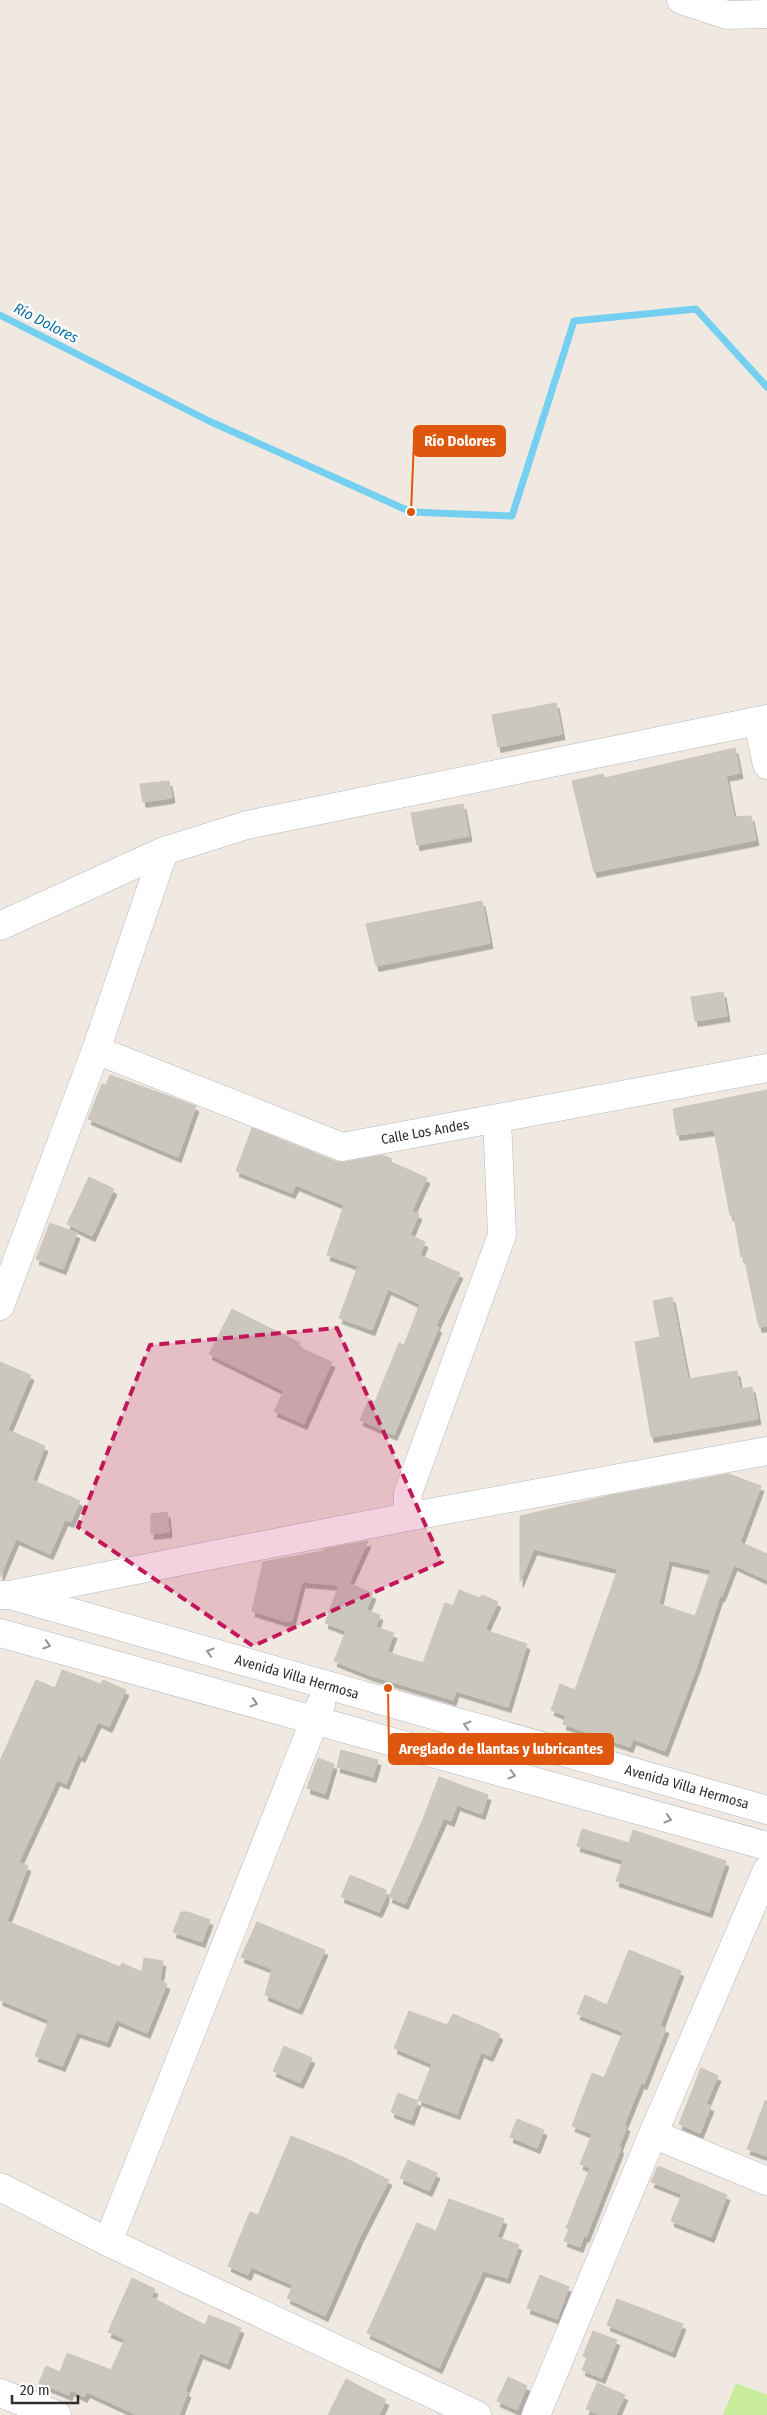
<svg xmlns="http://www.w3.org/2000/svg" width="767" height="2415" font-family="'Fira Sans Condensed',sans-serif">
  <defs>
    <filter id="shadow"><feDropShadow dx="3" dy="5.5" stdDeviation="0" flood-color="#0004"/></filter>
  </defs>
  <rect width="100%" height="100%" fill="#efe9e1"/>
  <!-- pitch -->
  <path fill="#c9ec9a" d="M 736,2383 L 767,2395 L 767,2415 L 723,2415 Z"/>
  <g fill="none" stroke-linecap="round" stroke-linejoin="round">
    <!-- stream -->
    <path stroke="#75cff0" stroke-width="7" d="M 0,315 L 209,421 L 411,512 L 512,516 L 574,321 L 696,309 L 767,387"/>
  </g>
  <!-- building -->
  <g fill="#cbc7bf" stroke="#cbc5ba" fill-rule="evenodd" filter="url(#shadow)">
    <path d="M 556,703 L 562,734 L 498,747 L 492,715 Z"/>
    <path d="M 735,748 L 740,773 L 726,776 L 734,817 L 751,816 L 756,840 L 594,872 L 572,781 L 603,774 L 605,778 Z"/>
    <path d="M 169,781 L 172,797 L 170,798 L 143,802 L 140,784 Z"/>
    <path d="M 463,804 L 469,836 L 417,845 L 411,813 Z"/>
    <path d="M 482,901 L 490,943 L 376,966 L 366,924 Z"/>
    <path d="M 723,992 L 727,1016 L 695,1021 L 691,997 Z"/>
    <path d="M 110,1075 L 196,1106 L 178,1157 L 88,1119 L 102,1084 L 106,1085 Z"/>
    <path d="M 767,1090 L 767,1326 L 759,1327 L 744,1257 L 741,1257 L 734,1216 L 730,1215 L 714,1130 L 677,1135 L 673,1109 Z"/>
    <path d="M 252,1128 L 337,1162 L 345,1162 L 383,1155 L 392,1159 L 391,1162 L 427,1178 L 412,1211 L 419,1214 L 410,1235 L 425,1242 L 420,1255 L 460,1273 L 436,1326 L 439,1327 L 394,1435 L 360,1420 L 369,1399 L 375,1402 L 399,1343 L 404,1345 L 420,1304 L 388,1289 L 372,1330 L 339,1318 L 358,1266 L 327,1255 L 344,1205 L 296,1185 L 292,1193 L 236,1171 Z"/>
    <path d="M 89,1177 L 114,1189 L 92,1236 L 67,1224 Z"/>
    <path d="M 50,1223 L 77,1233 L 63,1269 L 36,1259 Z"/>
    <path d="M 672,1297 L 688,1379 L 737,1371 L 740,1389 L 752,1387 L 758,1419 L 651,1437 L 635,1342 L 660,1337 L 653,1301 Z"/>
    <path d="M 232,1309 L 300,1343 L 298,1347 L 332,1362 L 304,1424 L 274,1411 L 284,1391 L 209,1354 Z"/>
    <path d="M 0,1362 L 31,1375 L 8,1430 L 45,1446 L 32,1480 L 80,1501 L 71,1522 L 65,1520 L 50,1554 L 16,1539 L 0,1577 Z"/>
    <path d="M 729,1474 L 761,1486 L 740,1542 L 767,1554 L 767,1580 L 734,1565 L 722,1596 L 720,1596 L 697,1666 L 665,1751 L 633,1739 L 630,1747 L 563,1724 L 566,1716 L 551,1710 L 560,1684 L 575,1690 L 618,1569 L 534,1549 L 520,1582 L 520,1516 L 612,1495 ZM 669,1560 L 711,1570 L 695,1616 L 659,1604 Z"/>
    <path d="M 167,1512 L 169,1532 L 151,1534 L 151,1514 Z"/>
    <path d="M 368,1541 L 349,1583 L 373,1594 L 366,1610 L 380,1615 L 376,1627 L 394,1633 L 387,1652 L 423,1663 L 445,1603 L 453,1606 L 459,1590 L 480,1598 L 482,1595 L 498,1602 L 485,1630 L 527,1644 L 508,1707 L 456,1691 L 453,1700 L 369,1675 L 334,1661 L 346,1631 L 325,1623 L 339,1585 L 302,1582 L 292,1621 L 284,1621 L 252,1611 L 263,1562 L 324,1551 L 324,1549 Z"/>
    <path d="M 62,1670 L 101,1684 L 103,1680 L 126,1690 L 109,1727 L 98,1722 L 82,1757 L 78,1755 L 66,1784 L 57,1780 L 19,1862 L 28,1866 L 7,1921 L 120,1967 L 122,1963 L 142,1972 L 144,1958 L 163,1961 L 160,1980 L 167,1984 L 147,2033 L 116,2020 L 107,2042 L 77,2032 L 62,2066 L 35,2056 L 49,2020 L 0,2000 L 0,1761 L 36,1680 L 55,1688 Z"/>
    <path d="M 341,1750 L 378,1760 L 373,1777 L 337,1767 Z"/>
    <path d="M 318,1758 L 334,1764 L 325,1794 L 307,1788 Z"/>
    <path d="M 439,1777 L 488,1795 L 482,1814 L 457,1805 L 451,1821 L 444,1818 L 405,1904 L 389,1897 L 422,1822 Z"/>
    <path d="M 582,1829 L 629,1843 L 633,1830 L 726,1861 L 709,1912 L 616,1881 L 623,1860 L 577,1846 Z"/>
    <path d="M 350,1875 L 386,1890 L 386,1897 L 379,1912 L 341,1897 Z"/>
    <path d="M 181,1912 L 188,1912 L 210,1920 L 202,1942 L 173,1932 Z"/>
    <path d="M 257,1922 L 325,1950 L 299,2009 L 265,1995 L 272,1969 L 241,1957 Z"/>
    <path d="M 629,1950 L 681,1971 L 660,2026 L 666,2028 L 644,2084 L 641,2083 L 624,2125 L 627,2126 L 619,2147 L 621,2148 L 586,2237 L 584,2236 L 580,2247 L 564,2241 L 569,2229 L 566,2228 L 590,2168 L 580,2164 L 592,2134 L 572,2126 L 592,2073 L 604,2078 L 623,2032 L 577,2014 L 585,1995 L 607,2005 Z"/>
    <path d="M 409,2011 L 447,2025 L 453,2014 L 500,2034 L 490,2056 L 481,2052 L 457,2114 L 418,2100 L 432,2064 L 394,2048 Z"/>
    <path d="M 284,2046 L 312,2058 L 300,2083 L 273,2071 Z"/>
    <path d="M 701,2068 L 718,2076 L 706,2104 L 711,2106 L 700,2133 L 679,2124 Z"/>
    <path d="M 398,2093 L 418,2101 L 411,2120 L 391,2112 Z"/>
    <path d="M 765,2101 L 767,2101 L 767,2156 L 747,2149 Z"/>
    <path d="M 517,2119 L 544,2130 L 537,2148 L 510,2137 Z"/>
    <path d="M 291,2136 L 345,2158 L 389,2180 L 360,2237 L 325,2316 L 287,2298 L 293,2285 L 251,2267 L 248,2275 L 228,2266 L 250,2212 L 258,2215 Z"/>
    <path d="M 408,2160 L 437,2173 L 429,2191 L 400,2178 Z"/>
    <path d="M 658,2166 L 727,2195 L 711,2237 L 671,2221 L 682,2194 L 651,2182 Z"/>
    <path d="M 449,2199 L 504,2219 L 497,2237 L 519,2245 L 507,2278 L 483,2271 L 439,2368 L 367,2333 L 417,2223 L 436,2231 Z"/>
    <path d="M 540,2275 L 569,2287 L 557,2319 L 527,2308 Z"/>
    <path d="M 132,2278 L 155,2289 L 151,2297 L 205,2325 L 209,2315 L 241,2328 L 227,2364 L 200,2353 L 185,2391 L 188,2392 L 179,2415 L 137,2415 L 87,2392 L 84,2397 L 71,2390 L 69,2395 L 39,2383 L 46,2366 L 60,2372 L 67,2353 L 111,2370 L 125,2339 L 108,2332 Z"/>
    <path d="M 617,2299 L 683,2324 L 672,2352 L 607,2325 Z"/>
    <path d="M 593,2331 L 617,2340 L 602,2378 L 582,2370 L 587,2358 L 583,2356 Z"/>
    <path d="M 508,2377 L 527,2386 L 517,2410 L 497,2401 Z"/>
    <path d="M 346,2379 L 386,2400 L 379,2415 L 328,2415 Z"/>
    <path d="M 597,2383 L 625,2395 L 616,2415 L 600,2415 L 586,2409 Z"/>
  </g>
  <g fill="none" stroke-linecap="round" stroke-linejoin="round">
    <!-- minor casing -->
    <g stroke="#b4b7c1" stroke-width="29">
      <g id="minor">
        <path d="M 681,0 L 727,15 L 767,14"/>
        <path d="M 758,722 L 767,765"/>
        <path d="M 0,926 L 164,851 L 247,825 L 767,719"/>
        <path d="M 96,1050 L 342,1147 L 767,1068"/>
        <path d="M 0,1306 L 96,1050 L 164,851"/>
        <path d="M 407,1517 L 408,1493 L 502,1235 L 497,1119"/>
        <path d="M 14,1594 L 407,1517 L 767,1451"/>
        <path d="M 0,1595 L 10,1595 L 767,1810"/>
        <path d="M 0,1633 L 767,1846"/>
        <path d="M 653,2134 L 767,2181"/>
        <path d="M 0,2187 L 108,2242 L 477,2415"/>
        <path d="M 108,2242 L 321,1704"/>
        <path d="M 0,2393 L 57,2415"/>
        <path d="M 536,2415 L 653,2134 L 767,1870"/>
      </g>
    </g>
    <!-- minor -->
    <use href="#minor" stroke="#fff" stroke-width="28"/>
  </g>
  <!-- one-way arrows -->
  <defs><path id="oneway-chevron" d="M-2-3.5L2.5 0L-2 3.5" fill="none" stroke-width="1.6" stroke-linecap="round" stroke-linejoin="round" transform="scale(1.25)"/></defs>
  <g stroke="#969696">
    <use href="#oneway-chevron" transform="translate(47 1645) rotate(16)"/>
    <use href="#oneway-chevron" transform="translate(210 1652) rotate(-164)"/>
    <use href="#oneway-chevron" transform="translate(254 1703) rotate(16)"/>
    <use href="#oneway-chevron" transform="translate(467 1725) rotate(-164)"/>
    <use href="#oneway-chevron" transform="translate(512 1775) rotate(16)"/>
    <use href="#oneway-chevron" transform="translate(668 1819) rotate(16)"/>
  </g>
  <!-- marked area -->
  <path fill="#c2185b" fill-opacity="0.2" stroke="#c2185b" stroke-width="4" stroke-dasharray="10 6" stroke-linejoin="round" d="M 337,1328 L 442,1562 L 253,1646 L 78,1527 L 150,1345 Z"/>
  <g text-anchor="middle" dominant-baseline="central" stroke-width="5" stroke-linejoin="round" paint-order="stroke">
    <!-- street labels -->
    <g font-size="14" fill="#2e2e2e" stroke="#fff">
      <text transform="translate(425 1132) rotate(-10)">Calle Los Andes</text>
      <text transform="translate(297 1677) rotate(16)">Avenida Villa Hermosa</text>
      <text transform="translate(687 1787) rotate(16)">Avenida Villa Hermosa</text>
    </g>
    <!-- water labels -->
    <g font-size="15" font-style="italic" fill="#0d6fa3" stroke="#fff">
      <text transform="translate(46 323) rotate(27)">Río Dolores</text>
    </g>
  </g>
  <!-- callouts -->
  <path fill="none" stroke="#df570e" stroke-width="2" d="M411 512L414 441M388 1688L389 1749"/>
  <g fill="#df570e" stroke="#fff" stroke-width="2">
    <circle cx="411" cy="512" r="5"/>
    <circle cx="388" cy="1688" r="5"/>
  </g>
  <g fill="#df570e" stroke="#df570e" stroke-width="2">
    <rect x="414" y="426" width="91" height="30" rx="5"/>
    <rect x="389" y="1734" width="224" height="30" rx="5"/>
  </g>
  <g font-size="15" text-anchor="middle" font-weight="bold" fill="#fff">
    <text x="460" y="446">Río Dolores</text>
    <text x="501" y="1754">Areglado de llantas y lubricantes</text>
  </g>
  <!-- scale -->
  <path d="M12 2395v8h66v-8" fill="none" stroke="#2e2e2e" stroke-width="2.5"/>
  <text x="20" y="2395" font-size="15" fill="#2e2e2e" stroke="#ffffff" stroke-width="4" paint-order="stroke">20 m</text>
</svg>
